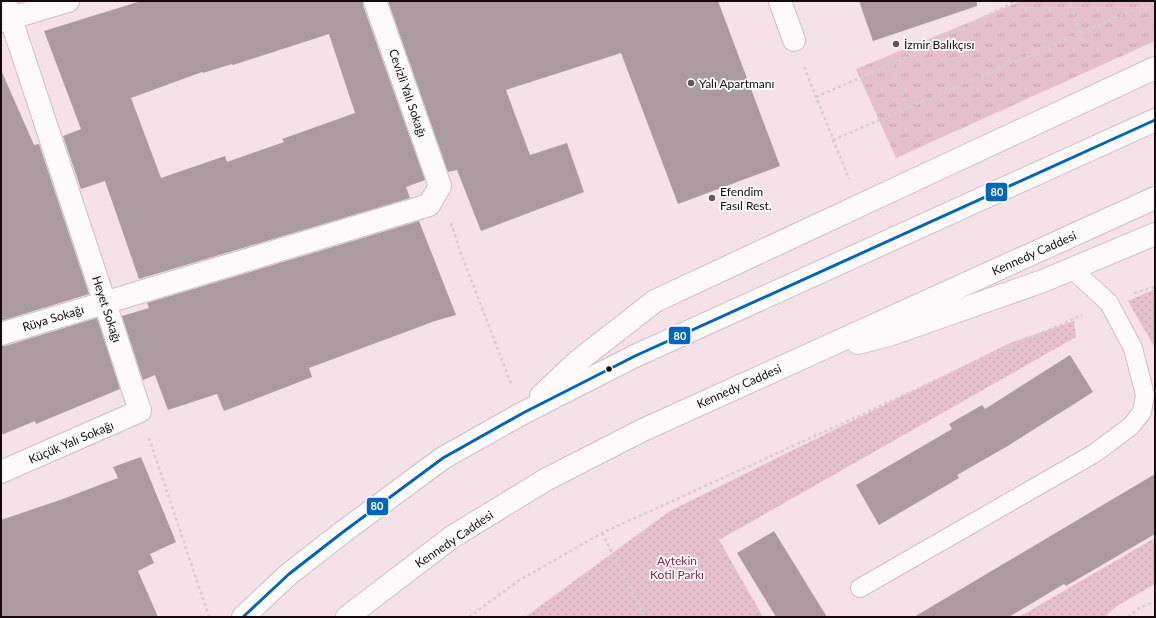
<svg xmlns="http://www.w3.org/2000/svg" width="1156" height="618" font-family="Lato,sans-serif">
  <defs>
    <pattern id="grass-tufts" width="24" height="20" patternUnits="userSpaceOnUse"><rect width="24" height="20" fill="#e6bfcd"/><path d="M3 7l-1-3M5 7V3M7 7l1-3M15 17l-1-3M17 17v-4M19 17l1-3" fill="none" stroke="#c4a3af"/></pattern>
    <pattern id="park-dots" width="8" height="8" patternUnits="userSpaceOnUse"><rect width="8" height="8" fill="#e6bfcd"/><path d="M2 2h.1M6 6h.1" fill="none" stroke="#c4a3af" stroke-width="1.8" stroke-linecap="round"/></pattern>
  </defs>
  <rect width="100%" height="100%" fill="#f6e1e8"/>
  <!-- grass -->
  <path fill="url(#grass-tufts)" d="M 1021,1 L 1155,1 L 1155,41 L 896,158 L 856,69 Z"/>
  <!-- park -->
  <g fill="url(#park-dots)">
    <path d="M 1155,289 L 1155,348 L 1128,301 Z"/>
    <path d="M 1074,321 L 1076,337 L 719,540 L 763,617 L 525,617 L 670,511 L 1010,343 Z"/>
    <path d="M 1155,538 L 1155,584 L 1117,606 L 1104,617 L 1019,617 Z"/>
  </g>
  <!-- building -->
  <g fill="#ab9ba0" fill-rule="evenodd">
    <path d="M 141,1 L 363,1 L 363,5 L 425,180 L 406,187 L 410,198 L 139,279 L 105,181 L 81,189 L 63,136 L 81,129 L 44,31 ZM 329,34 L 355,113 L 282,139 L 284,142 L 227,162 L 225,156 L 161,178 L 131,98 L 202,72 L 203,73 L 232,64 L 233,65 Z"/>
    <path d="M 388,1 L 718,1 L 780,166 L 678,204 L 621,53 L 506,90 L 530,155 L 567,143 L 584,192 L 481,231 L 457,170 L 448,172 Z"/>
    <path d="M 859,1 L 977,1 L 977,6 L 873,41 Z"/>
    <path d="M 1,70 L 34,145 L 39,144 L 89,294 L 1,321 Z"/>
    <path d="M 419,221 L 456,315 L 435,321 L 309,368 L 312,377 L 224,411 L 217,394 L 168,410 L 155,375 L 143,380 L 122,316 L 149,308 L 147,303 Z"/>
    <path d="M 97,318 L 120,389 L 36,424 L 35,421 L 1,435 L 1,346 L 5,346 Z"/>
    <path d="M 1070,355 L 1093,392 L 1006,447 L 957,475 L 959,478 L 879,525 L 856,485 L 952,429 L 949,424 L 982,405 L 985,409 Z"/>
    <path d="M 141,457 L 176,542 L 150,554 L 154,563 L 138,571 L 158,617 L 1,617 L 1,520 L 60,500 L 118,478 L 113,467 Z"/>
    <path d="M 1155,474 L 1155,534 L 1066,586 L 1064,584 L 1009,617 L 914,617 Z"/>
    <path d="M 774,531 L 827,617 L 776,617 L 737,553 Z"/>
  </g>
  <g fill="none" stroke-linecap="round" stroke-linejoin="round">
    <!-- service casing -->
    <g stroke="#cebec4" stroke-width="20">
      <path id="service" d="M 860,588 L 1095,453 L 1131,426 L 1142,412 L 1145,395 L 1133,348 L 1109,303 L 1072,269"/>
    </g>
    <!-- minor casing -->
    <g stroke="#cebec4" stroke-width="24">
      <g id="minor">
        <path d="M 780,1 L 794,40"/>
        <path d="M 1,21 L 68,1"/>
        <path d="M 1,334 L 429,205 L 440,186 L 375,1"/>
        <path d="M 1,472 L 140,411 L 105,303 L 5,1"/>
      </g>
    </g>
    <!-- trunk casing -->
    <g stroke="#cebec4" stroke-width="24">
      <g id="trunk">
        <path d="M 858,343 L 889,335 L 1043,281 L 1155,234"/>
        <path d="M 541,396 L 578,361 L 655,301 L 955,161 L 1155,68"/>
        <path d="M 243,617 L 289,574 L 343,532 L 443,458 L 523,413 L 635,356 L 1155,120"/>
        <path d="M 347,617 L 452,537 L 547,479 L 643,430 L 1155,198"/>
      </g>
    </g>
    <!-- path -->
    <g stroke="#d5ced0" stroke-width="2.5" stroke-dasharray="3 3" stroke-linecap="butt">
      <path d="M 1069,1 L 1081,33"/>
      <path d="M 892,64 L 907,108"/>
      <path d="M 804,67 L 849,179"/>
      <path d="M 816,97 L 892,64 L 1015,1"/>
      <path d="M 833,140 L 1081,33 L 1153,1"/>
      <path d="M 451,223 L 460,251 L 512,386"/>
      <path d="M 1134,293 L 1155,287"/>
      <path d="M 149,438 L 209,617"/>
      <path d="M 602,533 L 645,617"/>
      <path d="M 469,617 L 518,581 L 602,533 L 826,431 L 964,367 L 1082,315"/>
      <path d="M 1128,617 L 1141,607 L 1155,602"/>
    </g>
    <!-- service -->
    <use href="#service" stroke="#fefafc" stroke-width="18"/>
    <!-- minor -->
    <use href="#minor" stroke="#fefafc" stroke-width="22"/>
    <!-- trunk -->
    <use href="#trunk" stroke="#fefafc" stroke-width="22"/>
    <!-- bus-1 casing -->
    <g stroke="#fff" stroke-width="6">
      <path id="bus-1" d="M 243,617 L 289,574 L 343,532 L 443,458 L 523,413 L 635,356 L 1155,120"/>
    </g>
    <!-- bus-1 -->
    <use href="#bus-1" stroke="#0065bd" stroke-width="3"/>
  </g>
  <!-- markers -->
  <g fill="#64555a" stroke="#fff" stroke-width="1.5">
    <circle cx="896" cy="44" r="4"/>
    <circle cx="691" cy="83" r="4"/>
    <circle cx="712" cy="198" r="4"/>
  </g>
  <circle fill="#15090e" stroke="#fff" stroke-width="1.5" cx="609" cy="369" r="3.5"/>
  <g text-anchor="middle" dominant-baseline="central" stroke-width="3.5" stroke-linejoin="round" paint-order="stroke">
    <!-- poi labels -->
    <g font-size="12" fill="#15090e" stroke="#fff" text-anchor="start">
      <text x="904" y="44">İzmir Balıkçısı</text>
      <text x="699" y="83">Yalı Apartmanı</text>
      <text x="720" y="191">Efendim<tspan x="720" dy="14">Fasıl Rest.</tspan></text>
    </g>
    <!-- street labels -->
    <g font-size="12" fill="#15090e" stroke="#fff">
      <text transform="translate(408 93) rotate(71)">Cevizli Yalı Sokağı</text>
      <text transform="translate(1034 253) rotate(-24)">Kennedy Caddesi</text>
      <text transform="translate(107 309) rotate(72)">Heyet Sokağı</text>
      <text transform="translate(53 318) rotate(-17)">Rüya Sokağı</text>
      <text transform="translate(739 386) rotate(-24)">Kennedy Caddesi</text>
      <text transform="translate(71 442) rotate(-23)">Küçük Yalı Sokağı</text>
      <text transform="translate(454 539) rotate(-34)">Kennedy Caddesi</text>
    </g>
    <!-- park labels -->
    <g font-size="12" fill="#842752" stroke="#fff">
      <text x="677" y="560">Aytekin<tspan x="677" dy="14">Kotil Parkı</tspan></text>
    </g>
  </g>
  <g stroke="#fff" stroke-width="1.5">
    <rect x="985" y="182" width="23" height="20" rx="4" fill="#0065bd"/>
    <rect x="668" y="326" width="23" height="19" rx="4" fill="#0065bd"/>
    <rect x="366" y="497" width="23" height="19" rx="4" fill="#0065bd"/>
  </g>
  <g font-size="11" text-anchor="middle" font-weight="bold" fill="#fff">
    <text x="997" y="196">80</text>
    <text x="680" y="340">80</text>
    <text x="377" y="510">80</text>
  </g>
  <!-- border -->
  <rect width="1156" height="618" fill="none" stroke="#15090e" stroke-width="4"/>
</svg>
